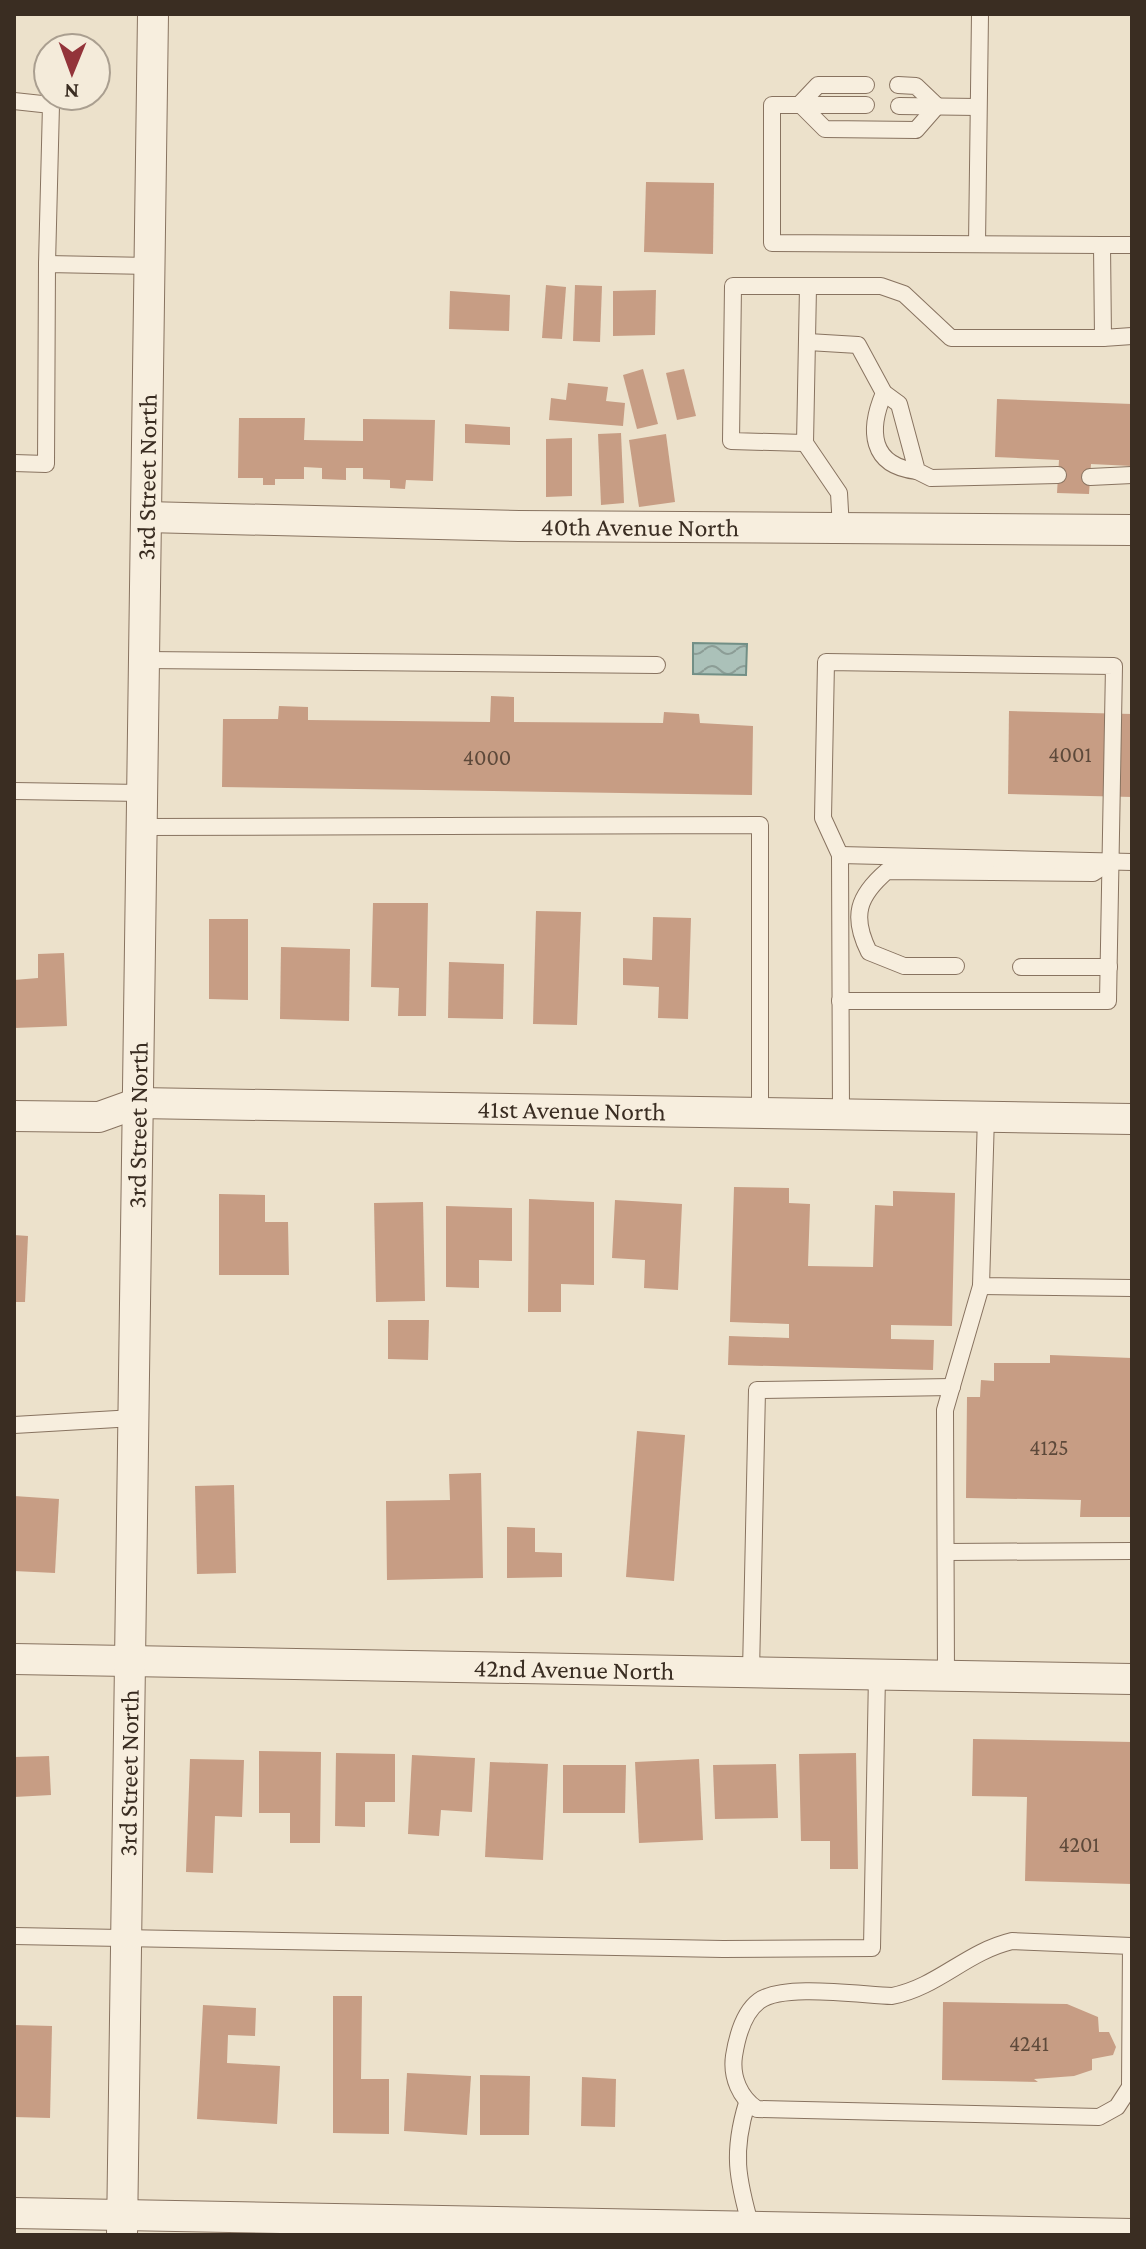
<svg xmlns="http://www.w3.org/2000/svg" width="1146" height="2249" font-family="'Crimson Pro',serif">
  <defs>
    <pattern id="water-waves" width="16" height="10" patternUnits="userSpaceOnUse" patternTransform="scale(2)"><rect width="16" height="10" fill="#abc1b9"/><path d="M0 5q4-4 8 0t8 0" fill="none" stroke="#8c9d96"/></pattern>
  </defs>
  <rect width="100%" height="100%" fill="#ece1cb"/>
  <!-- water -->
  <path fill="url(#water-waves)" stroke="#728f86" stroke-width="2" d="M 693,643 L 747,644 L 746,675 L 693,674 Z"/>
  <!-- building -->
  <g fill="#c79d84">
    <path d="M 646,182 L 714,183 L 713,254 L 644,252 Z"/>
    <path d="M 546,285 L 566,287 L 562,339 L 542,338 Z"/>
    <path d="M 575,285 L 602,286 L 600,342 L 573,341 Z"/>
    <path d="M 656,290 L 655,335 L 613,336 L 613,291 Z"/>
    <path d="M 450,291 L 510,295 L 509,331 L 449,329 Z"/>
    <path d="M 643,369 L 658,424 L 637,429 L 623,375 Z"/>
    <path d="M 684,369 L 696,416 L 677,420 L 666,373 Z"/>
    <path d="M 568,383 L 608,387 L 606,401 L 625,403 L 623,426 L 549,420 L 551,398 L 566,400 Z"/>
    <path d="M 997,399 L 1132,404 L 1132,466 L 1091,464 L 1089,494 L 1057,493 L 1059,460 L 995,457 Z"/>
    <path d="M 239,418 L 305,418 L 304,440 L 363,441 L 363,419 L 435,420 L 433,481 L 406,480 L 405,489 L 390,488 L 390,480 L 363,479 L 363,468 L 346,468 L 346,480 L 322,479 L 322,468 L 304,467 L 304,479 L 275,479 L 275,485 L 263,485 L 263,478 L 238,478 Z"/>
    <path d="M 465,424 L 510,427 L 510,445 L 465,443 Z"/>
    <path d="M 621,433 L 624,503 L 601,505 L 598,434 Z"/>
    <path d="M 666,434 L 675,502 L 639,507 L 629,440 Z"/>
    <path d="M 572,438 L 572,496 L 546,497 L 546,439 Z"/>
    <path d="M 491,696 L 514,697 L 514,722 L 663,723 L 664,712 L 699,714 L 700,723 L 753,726 L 752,795 L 222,787 L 223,719 L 278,719 L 279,706 L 308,707 L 308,720 L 490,722 Z"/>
    <path d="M 1009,711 L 1132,714 L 1132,797 L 1008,794 Z"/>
    <path d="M 373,903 L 428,903 L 426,1016 L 398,1016 L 399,988 L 371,987 Z"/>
    <path d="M 536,911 L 581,912 L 577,1025 L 533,1024 Z"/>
    <path d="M 653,917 L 691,918 L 688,1019 L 658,1018 L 659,987 L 623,985 L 623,958 L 652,960 Z"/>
    <path d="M 209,919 L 248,919 L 248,1000 L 209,999 Z"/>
    <path d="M 281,947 L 350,949 L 349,1021 L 280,1019 Z"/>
    <path d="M 64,953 L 67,1026 L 14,1028 L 14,980 L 38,978 L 38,954 Z"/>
    <path d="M 449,962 L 504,964 L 503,1019 L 448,1018 Z"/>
    <path d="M 734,1187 L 789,1188 L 789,1203 L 810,1204 L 808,1266 L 873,1267 L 875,1205 L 893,1206 L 893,1191 L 955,1193 L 952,1326 L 891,1325 L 891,1339 L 934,1340 L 933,1370 L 728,1365 L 729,1336 L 789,1338 L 789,1324 L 730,1322 Z"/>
    <path d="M 219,1194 L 265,1195 L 265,1222 L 288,1222 L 289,1275 L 219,1275 Z"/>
    <path d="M 529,1199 L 594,1202 L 594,1285 L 561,1284 L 561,1312 L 528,1312 Z"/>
    <path d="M 615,1200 L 682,1204 L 678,1290 L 644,1288 L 645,1260 L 612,1258 Z"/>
    <path d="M 423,1202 L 425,1301 L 376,1302 L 374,1203 Z"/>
    <path d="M 446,1206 L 512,1208 L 512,1261 L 479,1260 L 479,1288 L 446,1287 Z"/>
    <path d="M 14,1235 L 28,1236 L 25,1302 L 14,1302 Z"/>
    <path d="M 388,1320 L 429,1320 L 428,1360 L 388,1359 Z"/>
    <path d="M 1050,1355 L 1132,1358 L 1131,1517 L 1080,1517 L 1081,1500 L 966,1498 L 967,1397 L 980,1397 L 981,1380 L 994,1381 L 994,1363 L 1050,1363 Z"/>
    <path d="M 637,1431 L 685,1435 L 674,1581 L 626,1577 Z"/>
    <path d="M 481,1473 L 483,1578 L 387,1580 L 386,1501 L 450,1500 L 449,1474 Z"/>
    <path d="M 234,1485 L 236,1573 L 197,1574 L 195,1486 Z"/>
    <path d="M 14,1496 L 59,1499 L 55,1573 L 14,1571 Z"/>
    <path d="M 507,1527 L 535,1528 L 535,1552 L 562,1553 L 562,1577 L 507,1578 Z"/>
    <path d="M 973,1739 L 1132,1742 L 1132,1884 L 1025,1881 L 1027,1797 L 972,1796 Z"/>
    <path d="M 259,1751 L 321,1752 L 320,1843 L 290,1843 L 290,1813 L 259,1813 Z"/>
    <path d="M 336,1753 L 395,1754 L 395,1802 L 365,1802 L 365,1827 L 335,1826 Z"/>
    <path d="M 856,1753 L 858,1869 L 830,1869 L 830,1841 L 801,1841 L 799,1754 Z"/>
    <path d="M 412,1755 L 475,1758 L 472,1812 L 441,1810 L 439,1836 L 408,1834 Z"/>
    <path d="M 49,1756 L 51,1795 L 14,1797 L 14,1757 Z"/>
    <path d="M 190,1759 L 244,1760 L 242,1817 L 215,1816 L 213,1873 L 186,1872 Z"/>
    <path d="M 699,1759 L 703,1840 L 639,1843 L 635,1762 Z"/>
    <path d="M 490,1762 L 548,1764 L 543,1860 L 485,1857 Z"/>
    <path d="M 776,1764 L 778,1818 L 715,1819 L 713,1765 Z"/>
    <path d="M 563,1765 L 626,1765 L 625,1813 L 563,1813 Z"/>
    <path d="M 333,1996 L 362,1996 L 361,2079 L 389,2079 L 389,2134 L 333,2133 Z"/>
    <path d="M 943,2002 L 1067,2004 L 1098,2017 L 1099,2032 L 1109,2032 L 1116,2047 L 1113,2055 L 1092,2059 L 1092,2070 L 1074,2076 L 1034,2079 L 1038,2082 L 942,2080 Z"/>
    <path d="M 203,2005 L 256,2008 L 255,2036 L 228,2035 L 227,2063 L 280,2066 L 277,2124 L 197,2119 Z"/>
    <path d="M 14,2025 L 52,2026 L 50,2118 L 14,2117 Z"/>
    <path d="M 407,2073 L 471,2076 L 467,2135 L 404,2131 Z"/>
    <path d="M 480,2075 L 530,2076 L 529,2135 L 480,2135 Z"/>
    <path d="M 582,2077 L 616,2079 L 615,2127 L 581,2126 Z"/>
  </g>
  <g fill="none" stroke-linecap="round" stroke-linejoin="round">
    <!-- service casing -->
    <g stroke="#887360" stroke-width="18">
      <g id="service">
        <path d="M 898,85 L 916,86 L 937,106"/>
        <path d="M 14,101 L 51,105 L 47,264"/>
        <path d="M 800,104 L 825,129 L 916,130 L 937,106"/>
        <path d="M 800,104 L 818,85 L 866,85"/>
        <path d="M 866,105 L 772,105 L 772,243 L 1102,245 L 1103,338 L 1132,336"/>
        <path d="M 899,106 L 978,107"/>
        <path d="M 977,244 L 980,14"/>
        <path d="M 1102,245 L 1132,245"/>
        <path d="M 808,287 L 805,443 L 839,493 L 841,529"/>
        <path d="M 808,342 L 858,345 L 884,393 L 899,404 L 917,471 L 931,478 L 1058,475"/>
        <path d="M 884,393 C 868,430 870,466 917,471"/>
        <path d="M 805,443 L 731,441 L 733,286 L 881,286 L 904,294 L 951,338 L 1103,338"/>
        <path d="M 14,463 L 46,464 L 47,264 L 150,266"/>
        <path d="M 1090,477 L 1132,475"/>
        <path d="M 145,660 L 657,665"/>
        <path d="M 14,791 L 142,793"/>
        <path d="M 141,827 L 760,825 L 760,1113"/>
        <path d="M 840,855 L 823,818 L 826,662 L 1114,666 L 1108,1001 L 840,1001"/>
        <path d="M 956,966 L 904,966 L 869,952 C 851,916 858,896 887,871 L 1093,873 L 1109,863"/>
        <path d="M 1021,967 L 1109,967"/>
        <path d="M 841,1115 L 840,855 L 1132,862"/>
        <path d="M 986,1116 L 981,1286 L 1132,1288"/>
        <path d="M 14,1425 L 134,1418"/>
        <path d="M 948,1552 L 1132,1551"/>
        <path d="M 751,1672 L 757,1390 L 952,1387"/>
        <path d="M 946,1676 L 945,1410 L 981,1286"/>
        <path d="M 14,1936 L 723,1949 L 872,1948 L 877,1674"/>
        <path d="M 1012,1941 L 1131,1946 L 1130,2087 L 1117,2107 L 1099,2117 L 757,2109 C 740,2098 731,2077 734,2056 C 737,2037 743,2013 759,2001 C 783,1983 861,1995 892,1996 C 938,1987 966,1952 1012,1941 Z"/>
        <path d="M 747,2103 C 732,2152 737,2178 751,2227"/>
      </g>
    </g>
    <!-- minor casing -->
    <g stroke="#887360" stroke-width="32">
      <g id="minor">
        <path id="s1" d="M 146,517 L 519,526 L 1132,530"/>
        <path id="s2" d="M 14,1116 L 99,1117 L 138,1103 L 1132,1119"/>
        <path id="s3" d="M 14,1659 L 1132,1679"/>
        <path d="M 14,2213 L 1132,2234"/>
        <path id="s4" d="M 122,2235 L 153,14"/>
      </g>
    </g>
    <!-- service -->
    <use href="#service" stroke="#f7eede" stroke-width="16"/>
    <!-- minor -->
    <use href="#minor" stroke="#f7eede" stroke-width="30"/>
  </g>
  <g text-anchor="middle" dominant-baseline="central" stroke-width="7" stroke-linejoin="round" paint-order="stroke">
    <!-- number labels -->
    <g font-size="22" fill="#5d493a">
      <text x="1070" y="754">4001</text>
      <text x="487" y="757">4000</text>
      <text x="1049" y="1447">4125</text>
      <text x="1079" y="1844">4201</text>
      <text x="1029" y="2043">4241</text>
    </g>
    <!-- street labels -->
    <g font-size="26" fill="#3a2d22" stroke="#f4ebda">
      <text stroke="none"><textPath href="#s4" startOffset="1758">3rd Street North</textPath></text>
      <text stroke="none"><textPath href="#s1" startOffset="494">40th Avenue North</textPath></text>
      <text stroke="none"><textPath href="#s2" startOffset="560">41st Avenue North</textPath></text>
      <text stroke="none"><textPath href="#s4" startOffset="1110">3rd Street North</textPath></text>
      <text stroke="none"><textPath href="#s3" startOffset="560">42nd Avenue North</textPath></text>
      <text stroke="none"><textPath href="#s4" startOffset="462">3rd Street North</textPath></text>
    </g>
  </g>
  <!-- border -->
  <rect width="1146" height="2249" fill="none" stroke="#3a2d22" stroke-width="32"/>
  <!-- north arrow -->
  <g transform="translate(72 72) rotate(181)"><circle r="38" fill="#f4ebda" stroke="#aa9f90" stroke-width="2"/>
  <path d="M0-6L14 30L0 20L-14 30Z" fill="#93343a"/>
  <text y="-12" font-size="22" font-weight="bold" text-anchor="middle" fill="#3a2d22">N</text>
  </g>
</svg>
